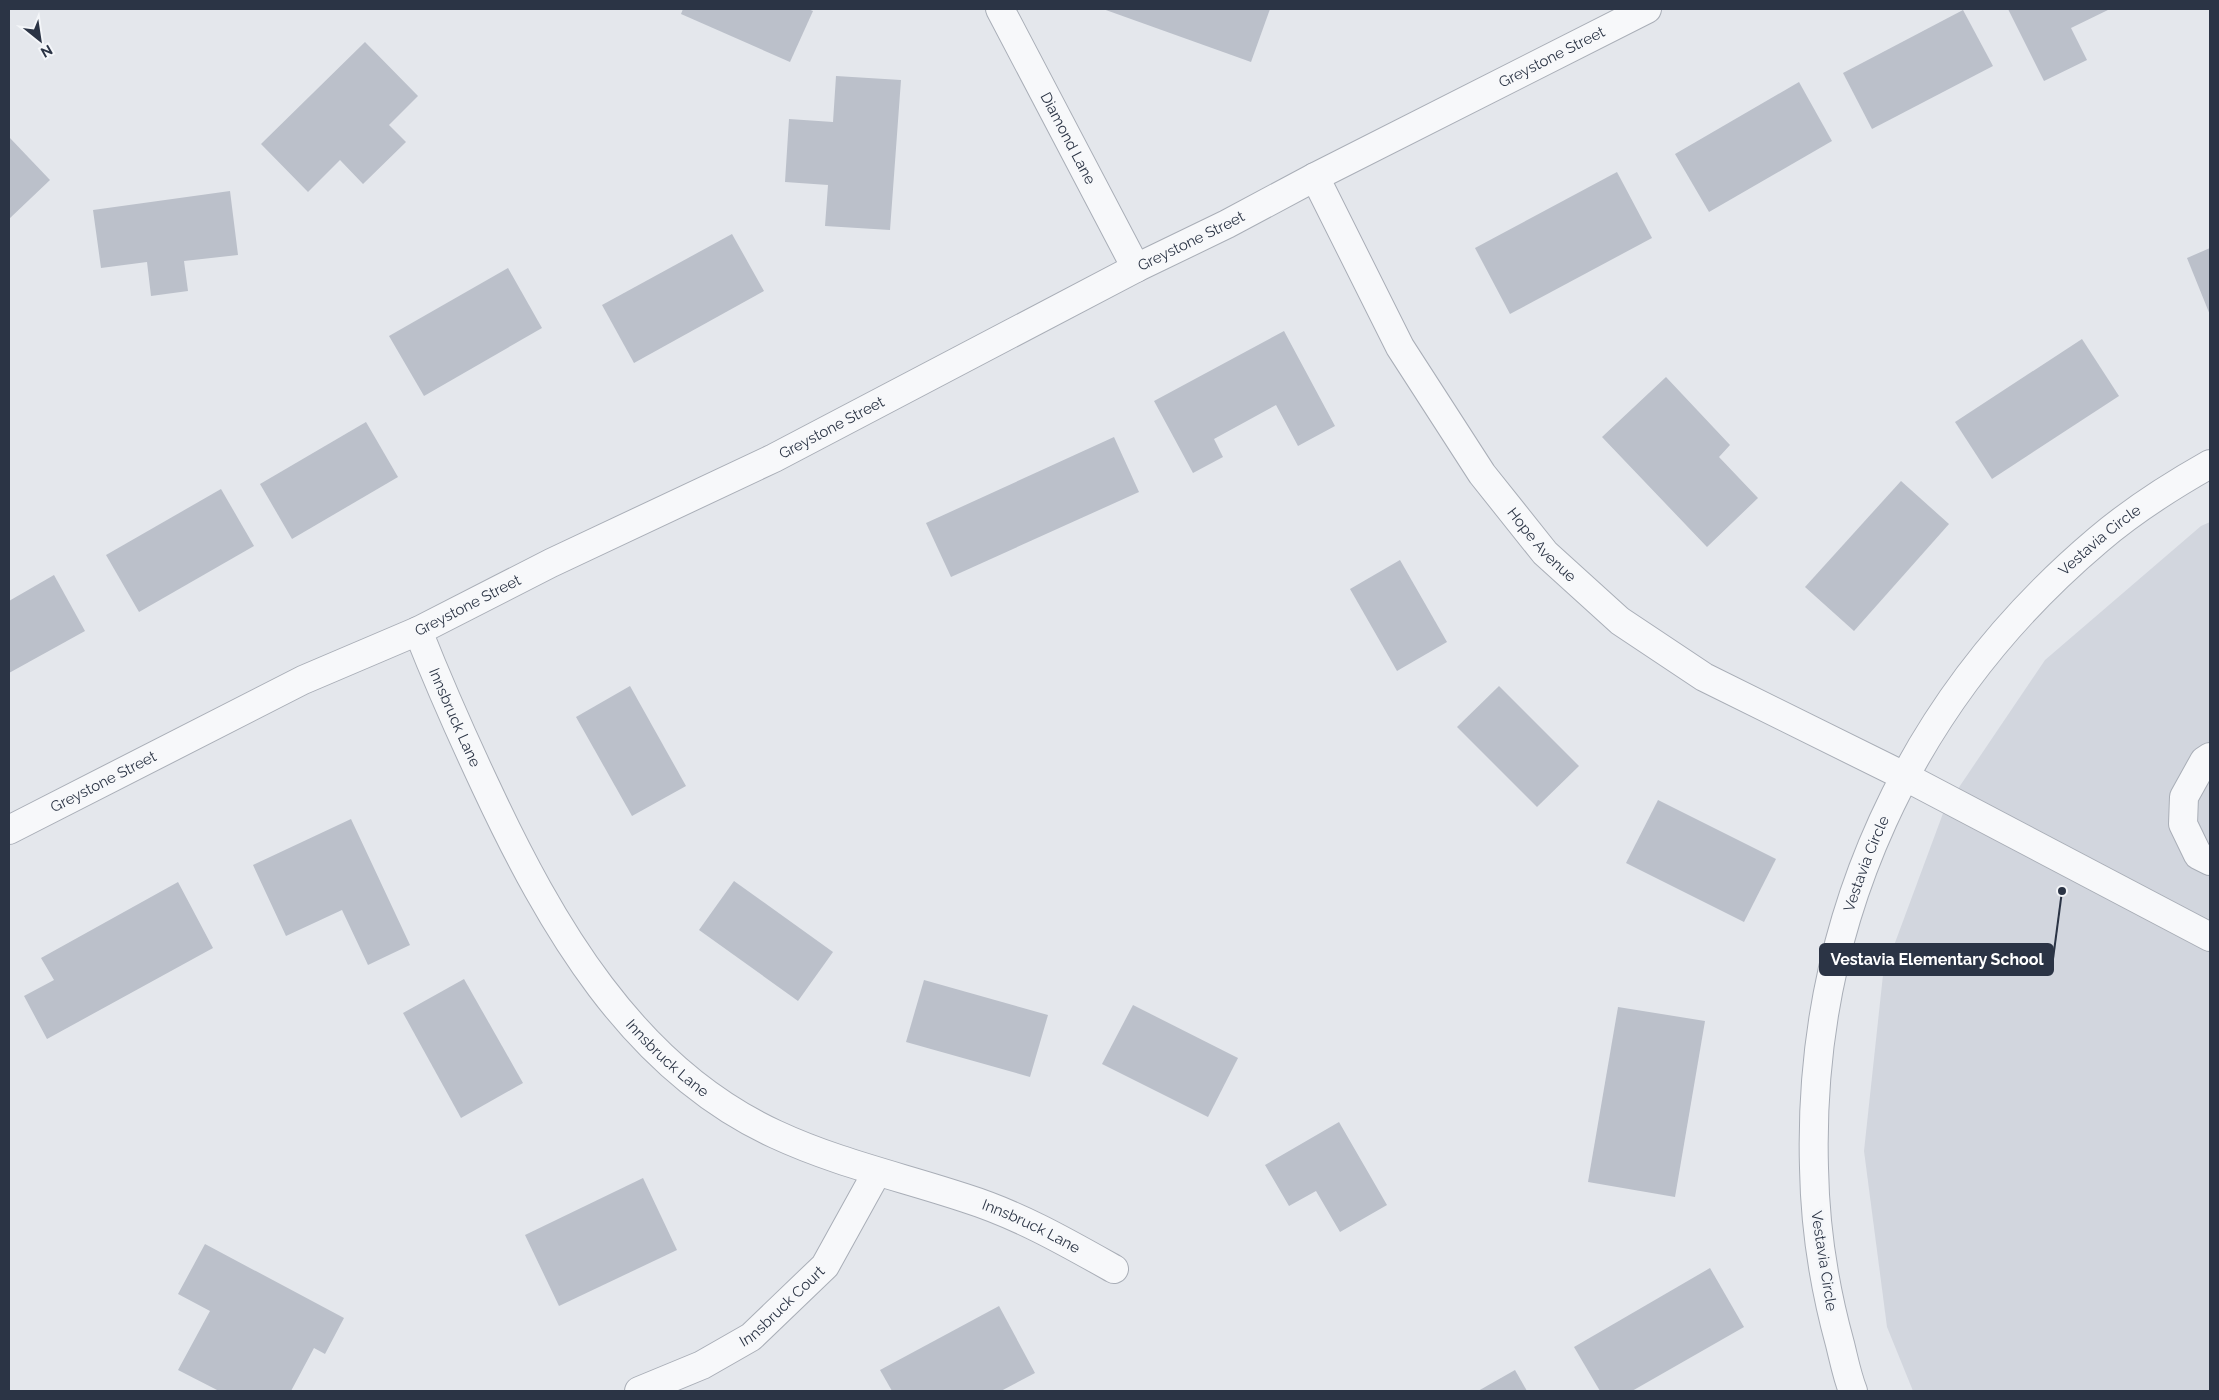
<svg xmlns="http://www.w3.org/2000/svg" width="2219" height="1400" font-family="Raleway,sans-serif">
  <rect width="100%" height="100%" fill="#e4e7ec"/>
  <!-- built -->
  <path fill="#d2d6de" d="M 2210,522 L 2210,1391 L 1913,1391 L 1887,1327 L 1864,1151 L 1883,975 L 1945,808 L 2045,660 L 2201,526 Z"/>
  <!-- building -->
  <g fill="#bbc0ca">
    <path d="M 683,9 L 808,9 L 813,11 L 790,62 L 681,14 Z"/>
    <path d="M 1103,9 L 1270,9 L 1251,62 Z"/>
    <path d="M 2008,9 L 2110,9 L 2071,28 L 2087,60 L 2044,81 Z"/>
    <path d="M 1963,10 L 1993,66 L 1872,129 L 1843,73 Z"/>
    <path d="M 365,42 L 418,96 L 389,125 L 406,142 L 363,184 L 340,160 L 308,192 L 261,144 Z"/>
    <path d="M 836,76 L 901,80 L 890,230 L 825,226 L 828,185 L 785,182 L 789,119 L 833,122 Z"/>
    <path d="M 1799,82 L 1832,141 L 1709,212 L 1675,154 Z"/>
    <path d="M 9,137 L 50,180 L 9,219 Z"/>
    <path d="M 1617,172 L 1652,238 L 1510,314 L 1475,248 Z"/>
    <path d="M 230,191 L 238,255 L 184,261 L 188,291 L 151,296 L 147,262 L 101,268 L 93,210 Z"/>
    <path d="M 732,234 L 764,291 L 634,363 L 602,305 Z"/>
    <path d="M 2210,248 L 2210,315 L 2187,258 Z"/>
    <path d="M 508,268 L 542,328 L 424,396 L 389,336 Z"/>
    <path d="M 1284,331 L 1335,426 L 1298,446 L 1276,405 L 1214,439 L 1223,457 L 1193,473 L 1154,401 Z"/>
    <path d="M 2082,339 L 2119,396 L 1992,479 L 1955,422 Z"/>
    <path d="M 1666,377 L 1730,445 L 1719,457 L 1758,498 L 1707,547 L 1602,437 Z"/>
    <path d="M 366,422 L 398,477 L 292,539 L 260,484 Z"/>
    <path d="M 1114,437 L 1139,492 L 951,577 L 926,523 Z"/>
    <path d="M 1901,481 L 1949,524 L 1854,631 L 1805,587 Z"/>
    <path d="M 221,489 L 254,546 L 139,612 L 106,555 Z"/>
    <path d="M 1400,560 L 1447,642 L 1397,671 L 1350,589 Z"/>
    <path d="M 54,575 L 85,631 L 9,673 L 9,601 Z"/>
    <path d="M 630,686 L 686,786 L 632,816 L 576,717 Z"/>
    <path d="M 1499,686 L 1579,766 L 1537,807 L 1457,727 Z"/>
    <path d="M 1658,800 L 1776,859 L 1744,922 L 1626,863 Z"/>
    <path d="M 351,819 L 410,945 L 368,965 L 342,910 L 286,936 L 253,865 Z"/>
    <path d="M 734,881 L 833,952 L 798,1001 L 699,930 Z"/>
    <path d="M 178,882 L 213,948 L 47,1039 L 24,996 L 54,980 L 41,958 Z"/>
    <path d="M 464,979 L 523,1083 L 461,1118 L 403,1013 Z"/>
    <path d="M 924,980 L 1048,1015 L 1030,1077 L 906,1042 Z"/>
    <path d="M 1133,1005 L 1238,1058 L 1208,1117 L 1102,1064 Z"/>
    <path d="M 1618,1007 L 1705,1021 L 1675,1197 L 1588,1182 Z"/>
    <path d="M 1339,1122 L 1387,1205 L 1340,1232 L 1316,1191 L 1289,1206 L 1265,1165 Z"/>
    <path d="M 643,1178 L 677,1250 L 559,1306 L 525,1235 Z"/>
    <path d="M 205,1244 L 344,1318 L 325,1354 L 314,1348 L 291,1391 L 219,1391 L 178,1370 L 210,1311 L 178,1294 Z"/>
    <path d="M 1710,1268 L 1744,1327 L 1632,1391 L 1600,1391 L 1574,1347 Z"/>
    <path d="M 999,1306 L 1035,1373 L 1001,1391 L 892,1391 L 880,1370 Z"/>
    <path d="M 1515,1370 L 1527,1391 L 1478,1391 Z"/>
  </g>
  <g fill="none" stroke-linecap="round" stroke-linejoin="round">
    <!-- minor casing -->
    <g stroke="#a9aeb7" stroke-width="30">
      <g id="minor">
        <path id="s1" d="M 1000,9 L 1136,268"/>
        <path id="s2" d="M 1315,177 L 1400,347 L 1482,474 L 1545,553 L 1620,621 L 1704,677 L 1904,776 L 2210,937"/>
        <path id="s3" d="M 418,631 C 439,684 462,736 486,787 C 550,924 632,1068 775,1134 C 837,1163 902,1177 965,1198 C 1019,1215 1066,1242 1114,1269"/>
        <path d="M 2210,757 L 2204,761 L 2184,797 L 2183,824 L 2198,855 L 2210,861"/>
        <path id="s4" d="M 9,830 L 303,680 L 418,631 L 551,563 L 774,458 L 1136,268 L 1227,224 L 1315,177 L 1647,9"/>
        <path id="s5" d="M 639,1391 L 702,1365 L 751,1337 L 825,1266 L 877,1172"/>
        <path id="s6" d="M 1853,1391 C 1847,1376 1844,1360 1840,1344 C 1824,1286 1815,1228 1814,1168 C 1807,921 1910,699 2098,540 C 2133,510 2171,486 2210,464"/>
      </g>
    </g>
    <!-- minor -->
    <use href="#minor" stroke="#f7f8fa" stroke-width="28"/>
  </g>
  <g text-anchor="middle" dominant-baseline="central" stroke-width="5" stroke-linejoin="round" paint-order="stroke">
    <!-- street labels -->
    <g font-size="15" fill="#2b3445" stroke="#f4f6f9">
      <text stroke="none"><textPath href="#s4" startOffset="1726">Greystone Street</textPath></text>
      <text stroke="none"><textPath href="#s1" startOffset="146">Diamond Lane</textPath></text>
      <text stroke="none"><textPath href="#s4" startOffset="1321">Greystone Street</textPath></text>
      <text stroke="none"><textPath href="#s4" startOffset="916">Greystone Street</textPath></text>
      <text stroke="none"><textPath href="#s6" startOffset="942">Vestavia Circle</textPath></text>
      <text stroke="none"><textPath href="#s2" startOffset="434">Hope Avenue</textPath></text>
      <text stroke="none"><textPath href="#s4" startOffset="511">Greystone Street</textPath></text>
      <text stroke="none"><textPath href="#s3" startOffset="94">Innsbruck Lane</textPath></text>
      <text stroke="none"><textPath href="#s4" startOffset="106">Greystone Street</textPath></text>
      <text stroke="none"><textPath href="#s6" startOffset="538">Vestavia Circle</textPath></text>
      <text stroke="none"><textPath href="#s3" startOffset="499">Innsbruck Lane</textPath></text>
      <text stroke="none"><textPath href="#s3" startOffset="904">Innsbruck Lane</textPath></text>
      <text transform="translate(1824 1261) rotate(81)">Vestavia Circle</text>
      <text stroke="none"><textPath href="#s5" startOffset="168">Innsbruck Court</textPath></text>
    </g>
  </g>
  <!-- callouts -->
  <path fill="none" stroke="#2b3445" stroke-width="2" d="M2062 891L2053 959"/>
  <circle fill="#2b3445" stroke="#f4f6f9" stroke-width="2" cx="2062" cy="891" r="5"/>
  <rect fill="#2b3445" stroke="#2b3445" stroke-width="2" x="1820" y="944" width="233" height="31" rx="5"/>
  <g font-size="16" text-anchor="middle" font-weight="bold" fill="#fff">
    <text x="1937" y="965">Vestavia Elementary School</text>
  </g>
  <!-- border -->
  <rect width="2219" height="1400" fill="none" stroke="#2b3445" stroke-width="20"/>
  <!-- north arrow -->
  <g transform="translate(40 40) rotate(150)" stroke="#f4f6f9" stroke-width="4" paint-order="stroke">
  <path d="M0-4L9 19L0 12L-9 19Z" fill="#2b3445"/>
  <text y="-8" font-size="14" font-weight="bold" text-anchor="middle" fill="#2b3445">N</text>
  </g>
</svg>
